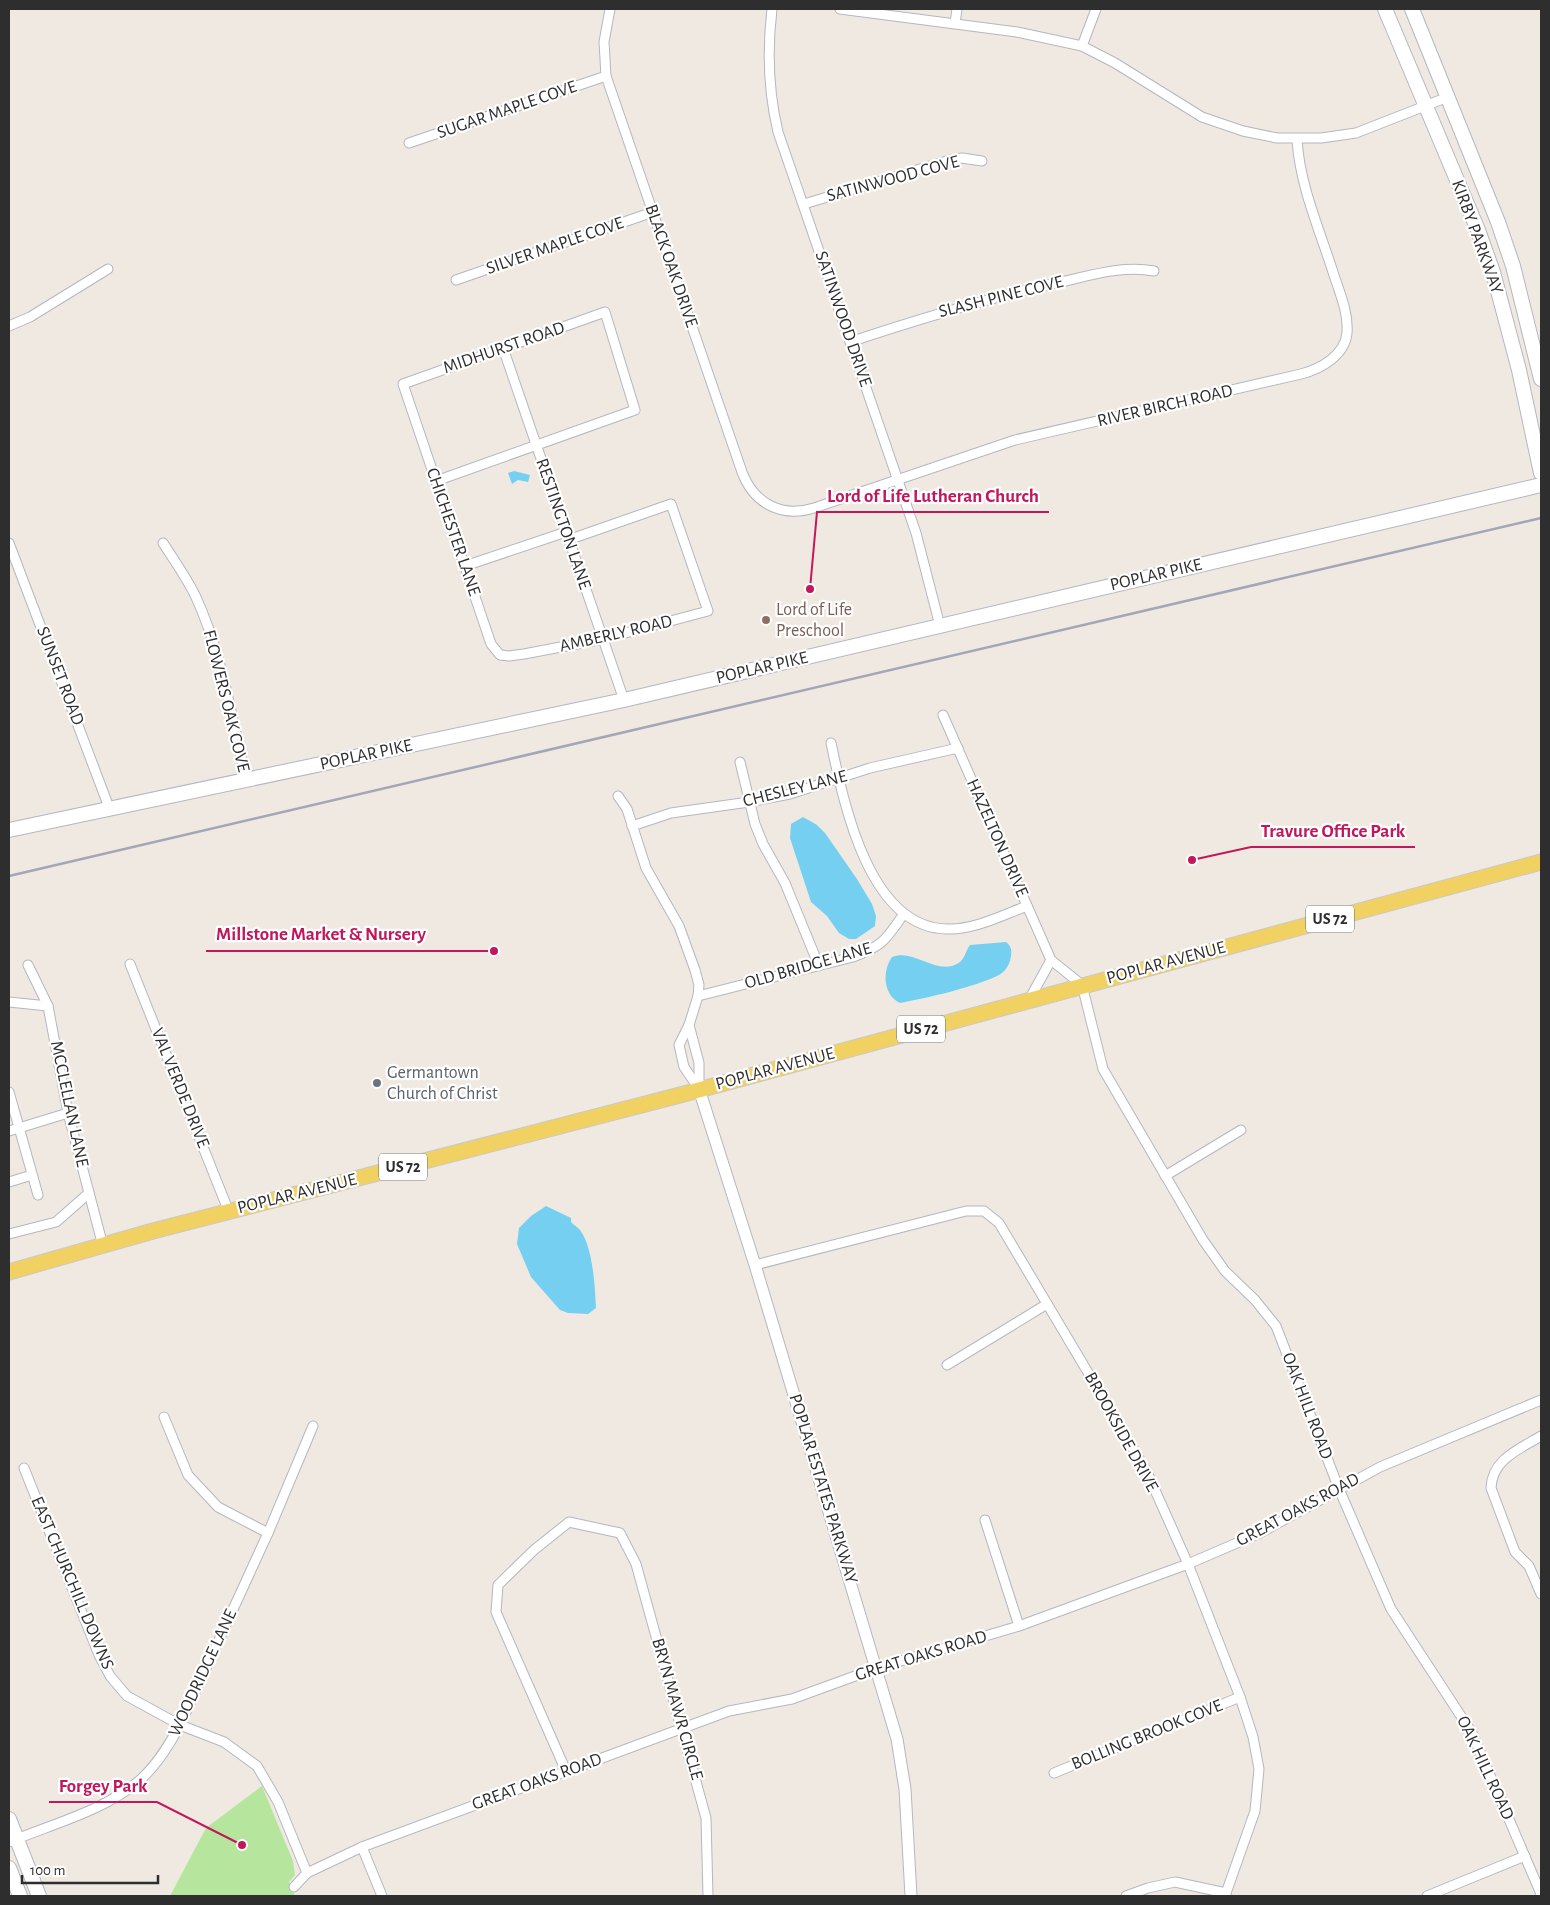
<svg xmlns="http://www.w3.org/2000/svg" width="1550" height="1905" font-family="'Alegreya Sans',sans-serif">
  <rect width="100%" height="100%" fill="#efe9e1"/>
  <!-- green -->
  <path fill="#b6e59e" d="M 262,1786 L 293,1861 L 295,1875 L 289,1882 L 295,1896 L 170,1896 L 206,1828 Z"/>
  <!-- water -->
  <g fill="#75cff0">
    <path d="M 514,471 L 530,475 L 528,482 L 518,480 L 512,484 L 508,473 Z"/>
    <path d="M 803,817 L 817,825 L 825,833 L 857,879 L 872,904 L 876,916 L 875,926 L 856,939 L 849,939 L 839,933 L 827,916 L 811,902 L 790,838 L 791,824 Z"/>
    <path d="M 1006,942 C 1011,946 1012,950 1011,956 C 1010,964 1006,971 999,975 C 975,987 927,998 900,1003 C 883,995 882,971 892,957 C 915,948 938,978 960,962 C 965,958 966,950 970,945 Z"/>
    <path d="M 546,1206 L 571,1218 L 571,1222 C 573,1225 578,1227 580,1230 C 593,1247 595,1287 596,1308 L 588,1314 L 568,1313 L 560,1310 L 531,1277 L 517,1244 L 519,1228 L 531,1216 Z"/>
  </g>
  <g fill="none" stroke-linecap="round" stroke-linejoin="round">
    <!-- minor casing -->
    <g stroke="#b4b7c1" stroke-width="11">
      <g id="minor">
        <path d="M 610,9 L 604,42 L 606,76 L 742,472 C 754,504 782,518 814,508 L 1015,440 L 1301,374 C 1321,369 1345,355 1347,333 C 1349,312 1338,289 1332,269 C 1318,226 1300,185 1297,140"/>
        <path d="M 772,9 C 767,51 768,90 778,132 L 916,533 L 940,626"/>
        <path d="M 840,9 L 1017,32 L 1082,46 L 1115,63 L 1202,117 L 1243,131 L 1277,138 L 1321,138 L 1356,133 L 1448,97"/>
        <path d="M 955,23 L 957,9"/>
        <path d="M 1082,46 L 1096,9"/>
        <path d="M 409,143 L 606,76"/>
        <path d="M 804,204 L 950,160 L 962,158 L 982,161"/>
        <path d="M 456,280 L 653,212"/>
        <path d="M 9,326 L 30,317 L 108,269"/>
        <path d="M 850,342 C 919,319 986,299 1056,283 C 1089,276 1121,265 1154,271"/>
        <path d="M 503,348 L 624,700"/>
        <path d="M 436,481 L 635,410 L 605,312 L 403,384 L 491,644 L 500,655 L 509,656 L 524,654 L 603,639 L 708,611 L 671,504 L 568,540"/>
        <path d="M 9,543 L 110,810"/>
        <path d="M 163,543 C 174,560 186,577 195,595 C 222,653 232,718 246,780"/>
        <path d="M 465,566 L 566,532"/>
        <path d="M 943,715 L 1051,960 L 1082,985 L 1103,1069 L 1203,1240 L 1225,1271 L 1255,1300 L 1276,1326 L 1339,1489 L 1391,1609 L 1472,1733 L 1541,1894"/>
        <path d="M 831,743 C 844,804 869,928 947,929 C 974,930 1003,915 1027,906"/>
        <path d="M 740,762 L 755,824 L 763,844 L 785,883 L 819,966"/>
        <path d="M 618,796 L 627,809 L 646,868 L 679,926 L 695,970 L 699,985 L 698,996 L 689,1025 L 679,1045 L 684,1067 L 699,1089"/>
        <path d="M 632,826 L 671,813 L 749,802 L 790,794 L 870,768 L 958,748"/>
        <path d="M 130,964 L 229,1212"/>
        <path d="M 28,965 L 48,1006 L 68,1113 L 103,1246"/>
        <path d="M 698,996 L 853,957 C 882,946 886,940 903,915"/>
        <path d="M 1029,1000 L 1051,960"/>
        <path d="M 9,1002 L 48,1006"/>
        <path d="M 689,1025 L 699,1063 L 699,1089"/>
        <path d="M 9,1092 L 38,1195"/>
        <path d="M 9,1131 L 68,1113"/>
        <path d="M 1165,1176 L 1241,1130"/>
        <path d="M 9,1182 L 32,1175"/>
        <path d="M 9,1234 L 56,1222 L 89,1193"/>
        <path d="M 755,1265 L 966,1211 L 984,1211 L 999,1223 L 1146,1470 L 1188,1564 L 1240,1697 L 1253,1737 L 1259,1769 L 1255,1811 L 1225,1896"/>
        <path d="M 947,1365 L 1047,1304"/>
        <path d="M 164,1417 L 188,1475 L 218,1507 L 268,1533"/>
        <path d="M 1541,1436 C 1520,1449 1492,1459 1491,1488 L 1515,1552 L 1529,1566 L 1541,1594"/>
        <path d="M 24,1468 L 99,1655 L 110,1676 L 127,1696 L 180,1725 L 224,1742 L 257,1766 L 278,1802 L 307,1873"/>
        <path d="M 985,1520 L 1019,1626"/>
        <path d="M 566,1771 L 496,1612 L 498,1585 L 534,1550 L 569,1522 L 620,1533 L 636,1564 L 706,1818 L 708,1896"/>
        <path d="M 1054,1773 L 1240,1697"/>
        <path d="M 9,1842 C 52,1824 104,1811 140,1780 C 157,1765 169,1745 180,1725 L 268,1533 L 313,1426"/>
        <path d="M 362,1847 L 382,1896"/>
        <path d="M 294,1887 L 307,1873 L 362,1847 L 729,1711 L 792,1699 L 877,1668 L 1019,1626 L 1188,1564 L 1260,1533 L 1380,1467 L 1541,1400"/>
        <path d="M 1126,1896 L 1148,1888 L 1175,1882 L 1226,1893"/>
        <path d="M 1427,1896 L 1525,1856"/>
      </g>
    </g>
    <!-- tertiary casing -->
    <g stroke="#b4b7c1" stroke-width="13">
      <path id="tertiary" d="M 699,1089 L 755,1265 L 897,1739 L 905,1789 L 911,1896"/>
    </g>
    <!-- secondary casing -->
    <g stroke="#b4b7c1" stroke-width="16">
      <g id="secondary">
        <path d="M 1385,9 L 1478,230 L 1493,272 L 1519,370 L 1541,473"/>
        <path d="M 1412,9 L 1498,222 L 1513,266 L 1541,379"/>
        <path d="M 9,830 L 624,700 L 1541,485"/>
        <path d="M 9,1819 L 39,1896"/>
        <path d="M 9,1868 L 20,1896"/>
      </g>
    </g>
    <!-- primary casing -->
    <g stroke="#c9c9c9" stroke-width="17">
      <path id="primary" d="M 9,1272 L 153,1231 L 684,1094 L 1541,862"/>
    </g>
    <!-- minor -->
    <use href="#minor" stroke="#fff" stroke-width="9"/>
    <!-- tertiary -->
    <use href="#tertiary" stroke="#fff" stroke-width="11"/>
    <!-- secondary -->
    <use href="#secondary" stroke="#fff" stroke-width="14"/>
    <!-- primary -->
    <use href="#primary" stroke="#f2d163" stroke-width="15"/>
    <!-- rail -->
    <path stroke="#a3a6b8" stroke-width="2.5" d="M 9,876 L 1541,518"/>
  </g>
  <!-- markers -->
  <circle fill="#8d6e63" stroke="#fff" stroke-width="2" cx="766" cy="620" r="5"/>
  <circle fill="#6b7280" stroke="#fff" stroke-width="2" cx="377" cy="1083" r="5"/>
  <g text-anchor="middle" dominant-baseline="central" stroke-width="4.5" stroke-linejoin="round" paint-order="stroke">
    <!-- shield labels -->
    <g fill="#fff" stroke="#6d6d6d" stroke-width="1">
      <rect x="1306" y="905.5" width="48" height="27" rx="4"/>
      <rect x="897" y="1015.5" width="48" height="27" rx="4"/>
      <rect x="379" y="1153.5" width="48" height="27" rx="4"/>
    </g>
    <g font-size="16" font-weight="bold" fill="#2e2e2e">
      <text x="1330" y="919">US 72</text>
      <text x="921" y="1029">US 72</text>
      <text x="403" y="1167">US 72</text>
    </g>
    <!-- street labels -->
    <g font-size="18" fill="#2e2e2e" stroke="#fff">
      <text transform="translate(507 110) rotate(-19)">SUGAR MAPLE COVE</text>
      <text transform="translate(893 179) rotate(-15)">SATINWOOD COVE</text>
      <text transform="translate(1477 237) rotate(70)">KIRBY PARKWAY</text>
      <text transform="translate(555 246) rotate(-19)">SILVER MAPLE COVE</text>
      <text transform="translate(671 266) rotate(71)">BLACK OAK DRIVE</text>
      <text transform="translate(1001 297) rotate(-14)">SLASH PINE COVE</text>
      <text transform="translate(843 319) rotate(71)">SATINWOOD DRIVE</text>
      <text transform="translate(504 348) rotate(-19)">MIDHURST ROAD</text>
      <text transform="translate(1165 406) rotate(-13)">RIVER BIRCH ROAD</text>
      <text transform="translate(563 524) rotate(71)">RESTINGTON LANE</text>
      <text transform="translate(453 532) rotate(71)">CHICHESTER LANE</text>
      <text transform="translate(1156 575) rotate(-13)">POPLAR PIKE</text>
      <text transform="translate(616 634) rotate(-13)">AMBERLY ROAD</text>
      <text transform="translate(762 668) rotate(-13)">POPLAR PIKE</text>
      <text transform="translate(60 676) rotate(69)">SUNSET ROAD</text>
      <text transform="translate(226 701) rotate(76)">FLOWERS OAK COVE</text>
      <text transform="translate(366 755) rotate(-12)">POPLAR PIKE</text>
      <text transform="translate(795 789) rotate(-14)">CHESLEY LANE</text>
      <text transform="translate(997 838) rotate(66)">HAZELTON DRIVE</text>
      <text transform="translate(1166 963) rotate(-15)">POPLAR AVENUE</text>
      <text transform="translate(808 966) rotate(-16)">OLD BRIDGE LANE</text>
      <text transform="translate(775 1069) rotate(-15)">POPLAR AVENUE</text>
      <text transform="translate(180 1088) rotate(68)">VAL VERDE DRIVE</text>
      <text transform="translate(69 1104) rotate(78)">MCCLELLAN LANE</text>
      <text transform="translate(297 1194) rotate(-14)">POPLAR AVENUE</text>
      <text transform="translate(1307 1406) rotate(69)">OAK HILL ROAD</text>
      <text transform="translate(1121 1432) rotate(61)">BROOKSIDE DRIVE</text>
      <text transform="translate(823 1489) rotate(73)">POPLAR ESTATES PARKWAY</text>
      <text transform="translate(1298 1510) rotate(-28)">GREAT OAKS ROAD</text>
      <text transform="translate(72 1583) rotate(67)">EAST CHURCHILL DOWNS</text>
      <text transform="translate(921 1656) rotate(-17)">GREAT OAKS ROAD</text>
      <text transform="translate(203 1673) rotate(-65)">WOODRIDGE LANE</text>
      <text transform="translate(677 1709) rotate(74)">BRYN MAWR CIRCLE</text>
      <text transform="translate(1147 1735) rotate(-22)">BOLLING BROOK COVE</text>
      <text transform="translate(1485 1768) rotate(65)">OAK HILL ROAD</text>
      <text transform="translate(537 1782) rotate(-20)">GREAT OAKS ROAD</text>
    </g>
    <!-- education labels -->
    <g font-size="18" fill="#785e54" stroke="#fff" text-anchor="start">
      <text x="776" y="610">Lord of Life<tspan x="776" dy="21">Preschool</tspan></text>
    </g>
    <!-- worship labels -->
    <g font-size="18" fill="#5b616d" stroke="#fff" text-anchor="start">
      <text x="387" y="1073">Germantown<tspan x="387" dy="21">Church of Christ</tspan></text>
    </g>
  </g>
  <!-- callouts -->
  <path fill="none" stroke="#c2185b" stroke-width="2" d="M810 589L817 512H1049M1192 860L1251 847H1415M494 951L436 951H206M242 1845L157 1802H49"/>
  <g fill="#c2185b" stroke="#fff" stroke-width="2">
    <circle cx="810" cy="589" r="5"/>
    <circle cx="1192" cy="860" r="5"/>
    <circle cx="494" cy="951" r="5"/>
    <circle cx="242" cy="1845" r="5"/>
  </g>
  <g font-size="19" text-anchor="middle" font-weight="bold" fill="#c2185b" stroke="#fff" stroke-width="4.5" stroke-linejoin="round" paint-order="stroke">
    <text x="933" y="502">Lord of Life Lutheran Church</text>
    <text x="1333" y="837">Travure Office Park</text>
    <text x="321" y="940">Millstone Market &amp; Nursery</text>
    <text x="103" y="1792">Forgey Park</text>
  </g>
  <!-- border -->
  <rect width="1550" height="1905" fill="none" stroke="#2e2e2e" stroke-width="20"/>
  <!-- scale -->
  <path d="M22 1875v8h136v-8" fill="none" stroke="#2e2e2e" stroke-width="2.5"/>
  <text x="30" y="1875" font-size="15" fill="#2e2e2e" stroke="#ffffff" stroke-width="4" paint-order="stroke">100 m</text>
</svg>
